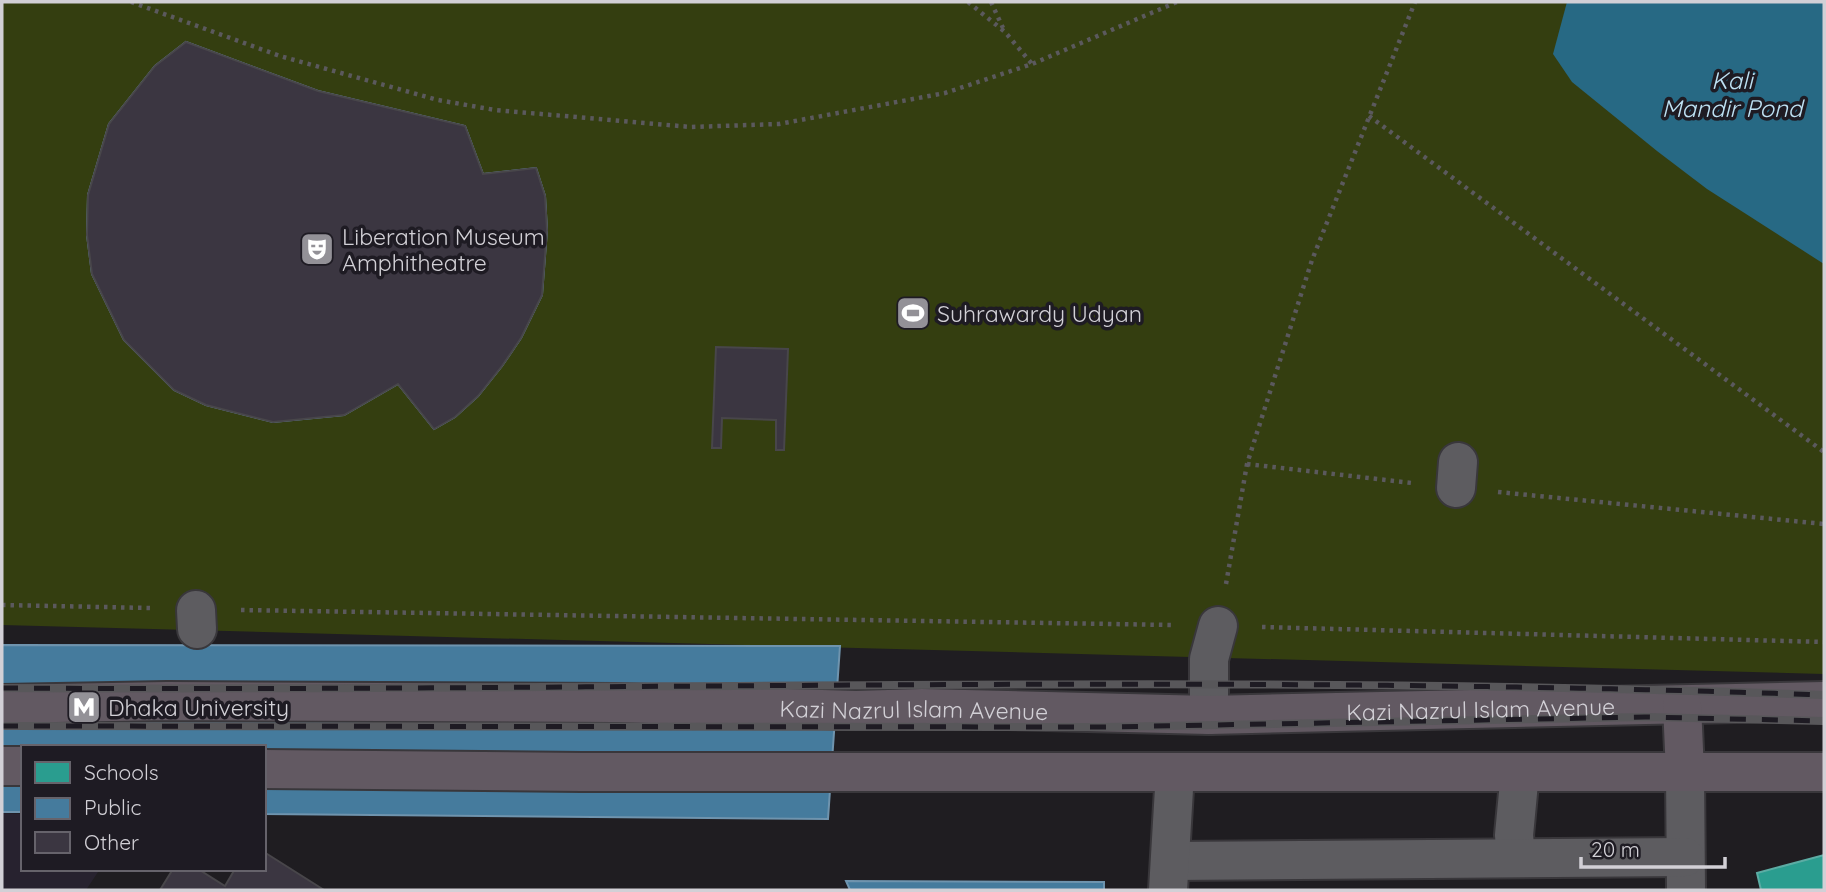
<svg xmlns="http://www.w3.org/2000/svg" width="1826" height="892" font-family="Quicksand,sans-serif">
  <rect width="100%" height="100%" fill="#1f1d21"/>
  <!-- built -->
  <path fill="#27222f" d="M 2,813 L 23,814 L 23,869 L 100,869 L 86,890 L 2,890 Z"/>
  <!-- green -->
  <path fill="#343e10" d="M 2,2 L 1824,2 L 1824,674 L 2,625 Z"/>
  <!-- water -->
  <path fill="#276984" d="M 1567,2 L 1824,2 L 1824,264 L 1707,189 L 1657,151 L 1572,82 L 1553,54 Z"/>
  <!-- schools -->
  <path fill="#2a9d8f" stroke="#5caca4" stroke-width="2" d="M 1824,855 L 1824,890 L 1761,890 L 1757,873 Z"/>
  <!-- public -->
  <g fill="#457b9d" stroke="#6f94ae" stroke-width="2">
    <path d="M 186,42 L 318,91 L 465,126 L 483,174 L 536,168 L 545,196 L 547,230 L 542,295 L 521,338 L 502,366 L 478,396 L 455,417 L 434,429 L 398,384 L 344,415 L 273,422 L 206,405 L 174,390 L 124,340 L 92,274 L 87,235 L 88,195 L 109,124 L 155,66 Z"/>
    <path d="M 2,645 L 840,646 L 828,819 L 264,814 L 264,747 L 23,747 L 23,812 L 2,812 Z"/>
    <path d="M 846,881 L 1104,882 L 1104,890 L 850,890 Z"/>
  </g>
  <!-- building -->
  <g fill="#3b3641" stroke="#48464a" stroke-width="2">
    <path d="M 186,42 L 318,91 L 465,126 L 483,174 L 536,168 L 545,196 L 547,230 L 542,295 L 521,338 L 502,366 L 478,396 L 455,417 L 434,429 L 398,384 L 344,415 L 273,422 L 206,405 L 174,390 L 124,340 L 92,274 L 87,235 L 88,195 L 109,124 L 155,66 Z"/>
    <path d="M 716,347 L 788,349 L 784,450 L 776,450 L 776,420 L 722,418 L 721,448 L 712,448 Z"/>
    <path d="M 264,852 L 324,890 L 160,890 L 173,869 L 198,869 L 225,886 L 235,869 L 264,869 Z"/>
  </g>
  <g fill="none" stroke-linecap="round" stroke-linejoin="round">
    <!-- minor casing -->
    <g stroke="#39373b" stroke-width="42">
      <g id="minor">
        <path d="M 1456,488 L 1458,462"/>
        <path d="M 196,610 L 197,629"/>
        <path d="M 1209,715 L 1209,659 L 1218,626"/>
        <path d="M 1685,772 L 1686,890"/>
        <path d="M 1516,858 L 1514,835 L 1520,772"/>
        <path d="M 1170,861 L 1685,857"/>
        <path d="M 1168,890 L 1175,772"/>
      </g>
    </g>
    <!-- major casing -->
    <g stroke="#39373b" stroke-width="42">
      <g id="major">
        <path id="s1" d="M 2,704 L 167,701 L 616,703 L 856,710 L 922,708 L 1209,715 L 1824,701"/>
        <path d="M 1682,705 L 1685,772"/>
        <path d="M 2,766 L 23,766"/>
        <path d="M 264,769 L 582,772 L 1824,772"/>
      </g>
    </g>
    <!-- path -->
    <g stroke="#5b595d" stroke-width="4.5" stroke-dasharray="3.5 5" stroke-linecap="butt">
      <path d="M 131,2 L 280,56 L 438,100 L 495,110 L 691,127 L 779,124 L 945,93 L 1032,64 L 1177,2"/>
      <path d="M 968,2 L 1005,32 L 1032,64"/>
      <path d="M 991,2 L 1003,28"/>
      <path d="M 1369,116 L 1824,452"/>
      <path d="M 1247,464 L 1412,483"/>
      <path d="M 1498,492 L 1824,524"/>
      <path d="M 1226,584 L 1247,464 L 1312,260 L 1415,2"/>
      <path d="M 2,605 L 151,608"/>
      <path d="M 241,610 L 1173,625"/>
      <path d="M 1262,627 L 1824,642"/>
    </g>
    <!-- minor -->
    <use href="#minor" stroke="#5d5c60" stroke-width="38"/>
    <!-- major -->
    <use href="#major" stroke="#625962" stroke-width="38"/>
    <!-- rail casing -->
    <g stroke="#58575a" stroke-width="8">
      <g id="rail">
        <path d="M 2,688 C 609,692 1217,673 1824,695"/>
        <path d="M 2,726 L 1105,727 L 1645,717 L 1824,721"/>
      </g>
    </g>
    <!-- rail -->
    <use href="#rail" stroke="#1e1b23" stroke-width="5" stroke-dasharray="16" stroke-linecap="butt"/>
  </g>
  <!-- icons -->
  <defs>
    <g id="theatre-square" transform="scale(1.75)"><rect x="-9" y="-9" width="18" height="18" rx="4" fill="#939197" stroke="#1e1b23"/><path d="M-5-5.5Q0-4 5-5.5V0Q5 5 0 6Q-5 5-5 0ZM-3.3-2.5H-1v1.5H-3.3ZM1-2.5H3.3v1.5H1ZM-2.8 1Q0 5.5 2.8 1Z" fill="#fff"/></g>
    <g id="stadium-square" transform="scale(1.75)"><rect x="-9" y="-9" width="18" height="18" rx="4" fill="#939197" stroke="#1e1b23"/><path d="M0-5a6.5 5 0 1 0 0 10a6.5 5 0 1 0 0-10ZM-3.5-1.8h7v3.6h-7Z" fill="#fff"/></g>
    <g id="metro-square" transform="scale(1.75)"><rect x="-9" y="-9" width="18" height="18" rx="4" fill="#939197" stroke="#1e1b23"/><path d="M-5.5 5V-5H-3L0 0L3-5H5.5V5H3V-.5L0 4L-3-.5V5Z" fill="#fff"/></g>
  </defs>
  <g fill-rule="evenodd">
    <use href="#theatre-square" x="317" y="249"/>
    <use href="#stadium-square" x="913" y="313"/>
    <use href="#metro-square" x="84" y="707"/>
  </g>
  <g text-anchor="middle" dominant-baseline="central" stroke-width="7" stroke-linejoin="round" paint-order="stroke">
    <!-- poi labels -->
    <g font-size="23" fill="#d2d0d6" stroke="#1e1b23" text-anchor="start">
      <text x="342" y="236">Liberation Museum<tspan x="342" dy="26">Amphitheatre</tspan></text>
      <text x="937" y="313">Suhrawardy Udyan</text>
      <text x="108" y="707">Dhaka University</text>
    </g>
    <!-- street labels -->
    <g font-size="23" fill="#d2d0d6" stroke="#1e1b23">
      <text stroke="none"><textPath href="#s1" startOffset="912">Kazi Nazrul Islam Avenue</textPath></text>
      <text stroke="none"><textPath href="#s1" startOffset="1479">Kazi Nazrul Islam Avenue</textPath></text>
    </g>
    <!-- water labels -->
    <g font-size="24" font-style="italic" fill="#bee2f4" stroke="#1e1b23">
      <text x="1732" y="80">Kali<tspan x="1732" dy="28">Mandir Pond</tspan></text>
    </g>
  </g>
  <!-- border -->
  <rect width="1826" height="892" fill="none" stroke="#d2d0d6" stroke-width="7"/>
  <!-- legend -->
  <rect x="21" y="745" width="245" height="126" fill="#1e1b23" stroke="#66636b" stroke-width="2"/>
  <rect x="35" y="762" width="35" height="21" fill="#2a9d8f" stroke="#66636b" stroke-width="2"/>
  <text x="84" y="780" font-size="21" fill="#d2d0d6">Schools</text>
  <rect x="35" y="798" width="35" height="21" fill="#457b9d" stroke="#66636b" stroke-width="2"/>
  <text x="84" y="815" font-size="21" fill="#d2d0d6">Public</text>
  <rect x="35" y="832" width="35" height="21" fill="#3b3641" stroke="#66636b" stroke-width="2"/>
  <text x="84" y="850" font-size="21" fill="#d2d0d6">Other</text>
  <!-- scale -->
  <path d="M1581 857v10h144v-10" fill="none" stroke="#d2d0d6" stroke-width="3.5"/>
  <text x="1591" y="857" font-size="21" fill="#d2d0d6" stroke="#1e1b23" stroke-width="5" paint-order="stroke">20 m</text>
</svg>
